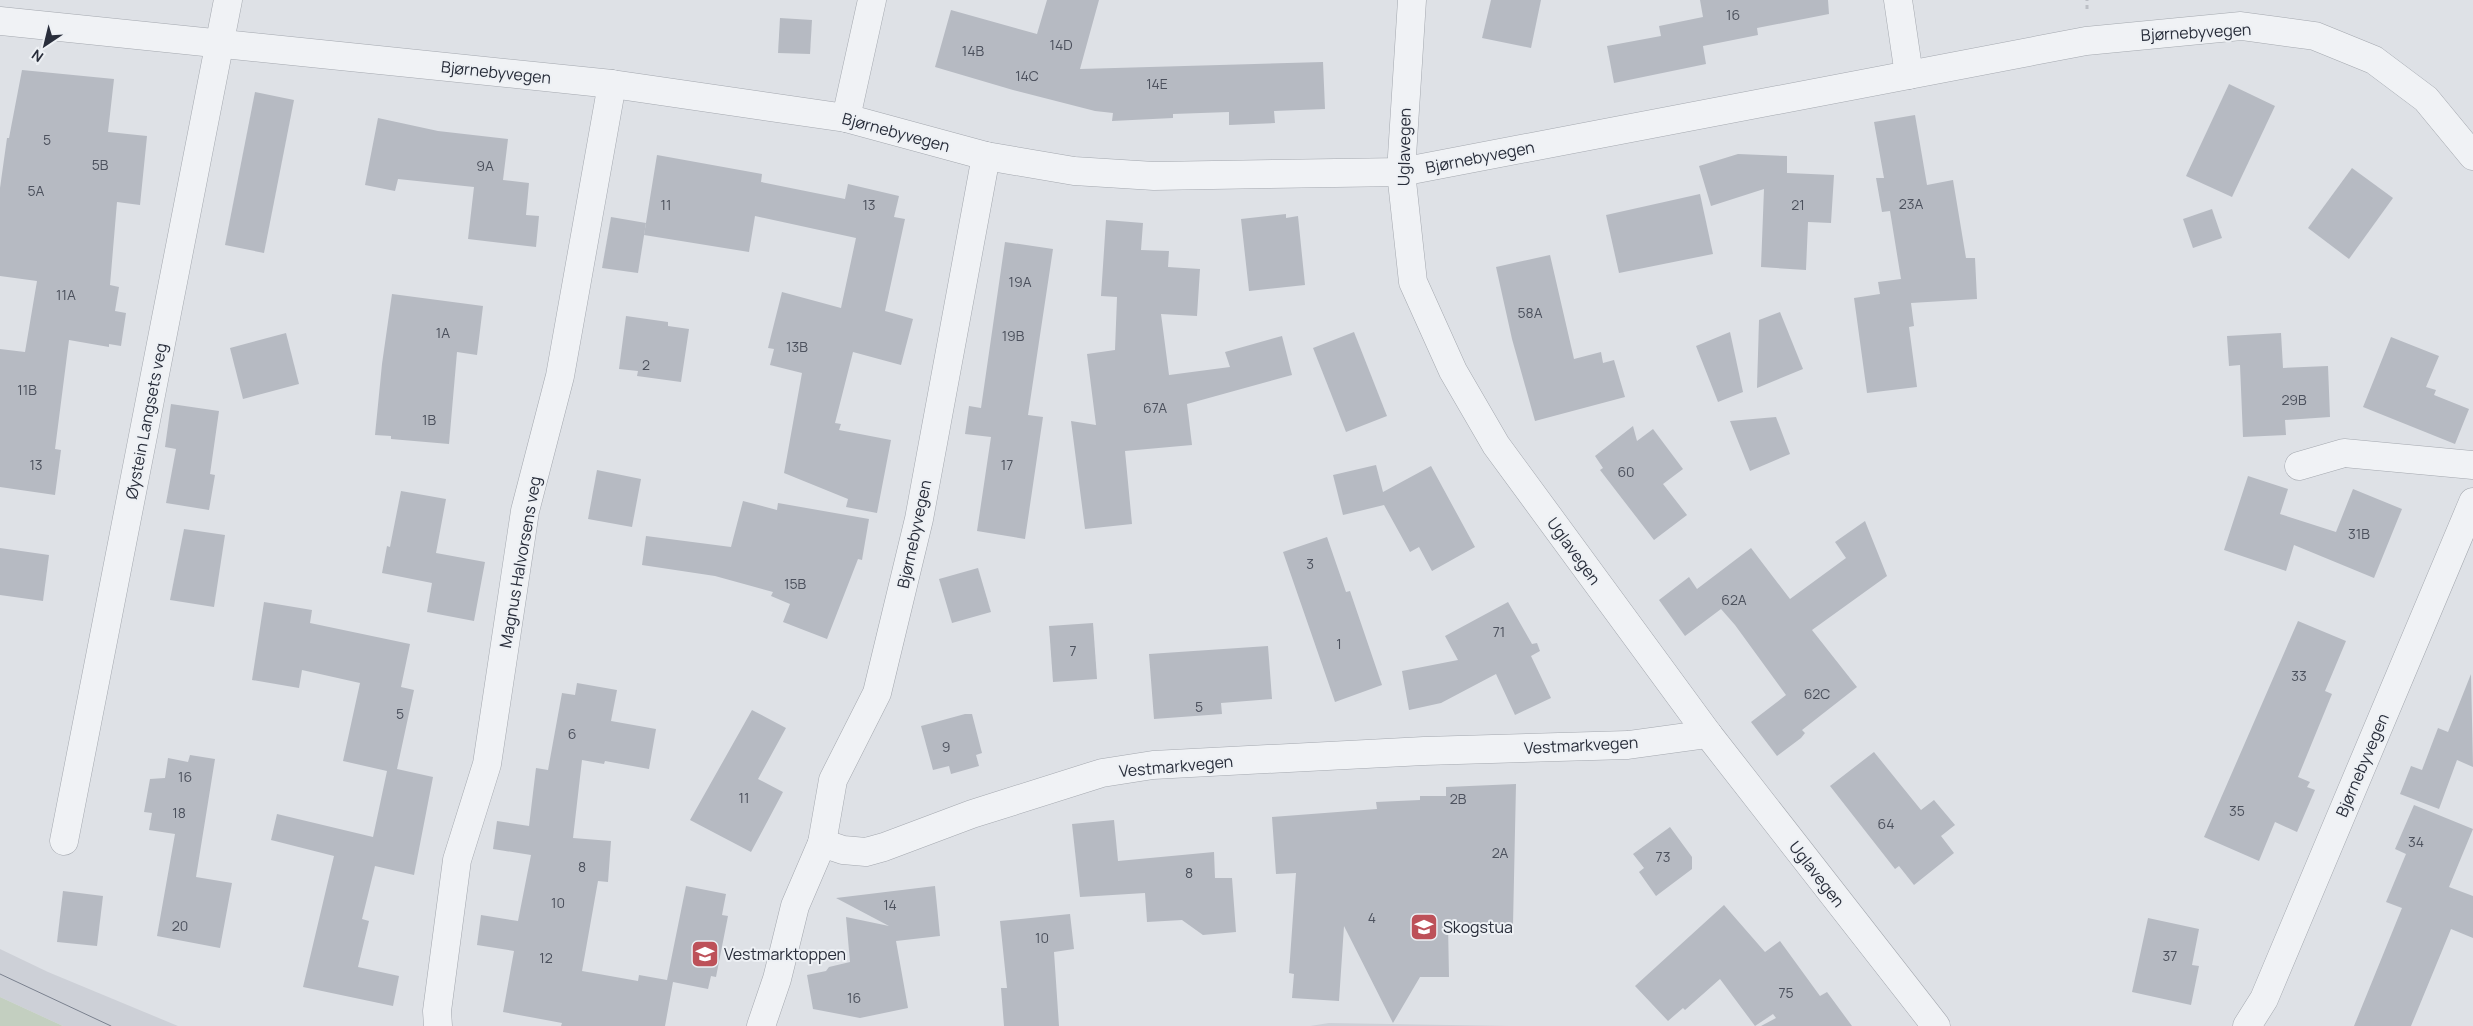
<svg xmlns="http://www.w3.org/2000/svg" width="2473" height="1026" font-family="Manrope,sans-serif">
  <rect width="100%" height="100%" fill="#dee1e6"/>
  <!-- built -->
  <g fill="#cdd0d7">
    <path d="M 0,949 L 48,972 L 178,1026 L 63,1026 L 0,997 Z"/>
    <path d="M 1329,1023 L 1509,1026 L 1310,1026 Z"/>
  </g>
  <!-- green -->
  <path fill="#c3cfc0" d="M 0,997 L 63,1026 L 0,1026 Z"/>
  <!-- building -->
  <g fill="#b6bac2">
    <path d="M 1047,0 L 1099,0 L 1080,69 L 1323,62 L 1325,109 L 1274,111 L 1275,123 L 1229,125 L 1229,112 L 1173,114 L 1173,118 L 1112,121 L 1113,113 L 1095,111 L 1013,90 L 935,67 L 951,10 L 1037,34 Z"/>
    <path d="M 1491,0 L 1541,0 L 1531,48 L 1482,38 Z"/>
    <path d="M 1700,0 L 1828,0 L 1829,14 L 1757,28 L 1758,35 L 1703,46 L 1706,64 L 1614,83 L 1607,46 L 1661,36 L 1659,26 L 1703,17 Z"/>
    <path d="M 780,18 L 812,20 L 810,54 L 778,53 Z"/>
    <path d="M 22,70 L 114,79 L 108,132 L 147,136 L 140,205 L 117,202 L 110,285 L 119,287 L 115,311 L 126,313 L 121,346 L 109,344 L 109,347 L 69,340 L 55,449 L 61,450 L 55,495 L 0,487 L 0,349 L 25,352 L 37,281 L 0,276 L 0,188 L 7,138 L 9,138 Z"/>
    <path d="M 2229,84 L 2275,106 L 2232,197 L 2186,176 Z"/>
    <path d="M 255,92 L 294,100 L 264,253 L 225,245 Z"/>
    <path d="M 1915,115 L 1927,185 L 1953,180 L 1966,258 L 1975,258 L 1977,299 L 1911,303 L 1914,326 L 1909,327 L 1917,387 L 1867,393 L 1854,298 L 1880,294 L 1878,282 L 1901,279 L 1890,211 L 1882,212 L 1876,178 L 1884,178 L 1874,122 Z"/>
    <path d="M 378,118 L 438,131 L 508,139 L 503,180 L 529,183 L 526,215 L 539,216 L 536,247 L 468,239 L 474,187 L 398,179 L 395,191 L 365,185 Z"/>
    <path d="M 1738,154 L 1787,156 L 1787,173 L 1834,175 L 1831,223 L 1808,222 L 1806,270 L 1761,267 L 1764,189 L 1711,206 L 1699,166 Z"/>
    <path d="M 657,155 L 762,174 L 761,182 L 845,199 L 848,184 L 899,196 L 894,217 L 905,219 L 885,311 L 913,319 L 901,365 L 853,352 L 835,423 L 841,424 L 839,430 L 891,440 L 877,513 L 846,507 L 848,499 L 784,473 L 802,373 L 770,365 L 774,349 L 768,348 L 782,292 L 841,308 L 856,238 L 755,216 L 749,252 L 644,235 Z"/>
    <path d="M 2352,168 L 2393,198 L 2349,259 L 2308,228 Z"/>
    <path d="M 1700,194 L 1713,254 L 1619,273 L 1606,215 Z"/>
    <path d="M 2212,209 L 2222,238 L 2193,248 L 2183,219 Z"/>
    <path d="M 1286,214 L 1286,218 L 1298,216 L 1305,285 L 1249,291 L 1241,219 Z"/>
    <path d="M 611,217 L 646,223 L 638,273 L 602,268 Z"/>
    <path d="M 1106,220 L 1143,223 L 1141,250 L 1169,251 L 1168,267 L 1200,269 L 1197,316 L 1161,314 L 1169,375 L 1230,367 L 1225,352 L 1282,336 L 1292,375 L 1187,404 L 1192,445 L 1125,451 L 1132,524 L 1085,529 L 1071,421 L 1096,425 L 1087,354 L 1115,350 L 1117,297 L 1101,296 Z"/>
    <path d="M 1005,242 L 1053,249 L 1028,415 L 1043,417 L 1025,539 L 977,531 L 991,437 L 965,434 L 969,406 L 981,408 Z"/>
    <path d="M 1550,255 L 1574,359 L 1601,352 L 1603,363 L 1614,360 L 1625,397 L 1535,421 L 1512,339 L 1496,267 Z"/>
    <path d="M 392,294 L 483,306 L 477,355 L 457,352 L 449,444 L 391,439 L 391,436 L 375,435 L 382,364 Z"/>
    <path d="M 1780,312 L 1803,369 L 1757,388 L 1759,320 Z"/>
    <path d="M 626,316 L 668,322 L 668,326 L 689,329 L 681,382 L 637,376 L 638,371 L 619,369 Z"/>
    <path d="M 1354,332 L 1387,416 L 1346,432 L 1313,348 Z"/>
    <path d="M 1730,332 L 1743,392 L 1718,402 L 1696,346 Z"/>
    <path d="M 286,333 L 299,384 L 243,399 L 230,348 Z"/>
    <path d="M 2281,333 L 2283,368 L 2328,366 L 2330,417 L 2285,420 L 2286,435 L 2243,437 L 2240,365 L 2229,366 L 2227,336 Z"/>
    <path d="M 2391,337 L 2439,356 L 2426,387 L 2436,390 L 2434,395 L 2469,409 L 2455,444 L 2363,407 Z"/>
    <path d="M 171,404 L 219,411 L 210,474 L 215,475 L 209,510 L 166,503 L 176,449 L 165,447 Z"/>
    <path d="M 1776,417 L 1790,454 L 1750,471 L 1730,421 Z"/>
    <path d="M 1633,426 L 1637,441 L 1653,429 L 1683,469 L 1663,484 L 1687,515 L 1654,540 L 1600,470 L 1603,468 L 1595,456 Z"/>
    <path d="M 1376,465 L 1383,492 L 1431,466 L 1475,547 L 1432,571 L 1419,547 L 1410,552 L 1384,505 L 1343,515 L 1333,475 Z"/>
    <path d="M 597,470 L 641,479 L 632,527 L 588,519 Z"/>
    <path d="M 2248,476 L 2288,489 L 2280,514 L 2336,532 L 2353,489 L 2402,509 L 2374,578 L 2294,545 L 2286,571 L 2224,550 Z"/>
    <path d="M 401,491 L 446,499 L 436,553 L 485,562 L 474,621 L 427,612 L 432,583 L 382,573 L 387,546 L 390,547 Z"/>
    <path d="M 743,501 L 777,510 L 778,503 L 869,519 L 862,560 L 858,559 L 827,639 L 783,622 L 790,604 L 771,596 L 773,592 L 715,576 L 642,565 L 646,536 L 731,547 Z"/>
    <path d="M 1865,521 L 1887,576 L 1812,630 L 1857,687 L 1802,730 L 1805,733 L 1801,738 L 1777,756 L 1751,722 L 1786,695 L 1735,625 L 1721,609 L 1685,636 L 1659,600 L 1689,577 L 1697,589 L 1751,548 L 1790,599 L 1846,558 L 1835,542 Z"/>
    <path d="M 184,529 L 225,535 L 214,607 L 170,600 Z"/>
    <path d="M 1327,537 L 1346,592 L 1350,591 L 1382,685 L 1335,702 L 1283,552 Z"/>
    <path d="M 0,548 L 49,555 L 43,601 L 0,595 Z"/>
    <path d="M 978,568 L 991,612 L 952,623 L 939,579 Z"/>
    <path d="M 264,602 L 312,610 L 310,623 L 410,644 L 401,687 L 414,690 L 397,769 L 433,777 L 414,875 L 375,866 L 362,919 L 369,921 L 358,967 L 399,976 L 393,1006 L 303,987 L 334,856 L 271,840 L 277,814 L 373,837 L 387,771 L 343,761 L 360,683 L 302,670 L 299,688 L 252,680 Z"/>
    <path d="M 1508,602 L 1532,644 L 1537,643 L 1540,651 L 1531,656 L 1551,698 L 1515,715 L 1496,674 L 1441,703 L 1409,710 L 1402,671 L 1458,660 L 1445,636 Z"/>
    <path d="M 2298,621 L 2346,641 L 2325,691 L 2332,694 L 2298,777 L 2310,782 L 2307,787 L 2315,790 L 2297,832 L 2275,822 L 2259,861 L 2204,837 Z"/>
    <path d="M 1093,623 L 1097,679 L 1053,682 L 1049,626 Z"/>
    <path d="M 1268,646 L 1272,699 L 1221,703 L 1222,714 L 1154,719 L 1149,654 Z"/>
    <path d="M 2471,674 L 2473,767 L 2457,760 L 2439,809 L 2400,794 L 2411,766 L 2422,770 L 2438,728 L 2448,732 Z"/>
    <path d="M 577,683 L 617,690 L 611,721 L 656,729 L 649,769 L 605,761 L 604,764 L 582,760 L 573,838 L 611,841 L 608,882 L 598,881 L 582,971 L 638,981 L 639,975 L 667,980 L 686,886 L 726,894 L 722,915 L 728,916 L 716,977 L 711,976 L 708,989 L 673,982 L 665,1026 L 561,1026 L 562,1023 L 503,1012 L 514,951 L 477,945 L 481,915 L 518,921 L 531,855 L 493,849 L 497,821 L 529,826 L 536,768 L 548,770 L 562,693 L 575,695 Z"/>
    <path d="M 752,710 L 786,728 L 758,779 L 783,792 L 751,852 L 690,820 Z"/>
    <path d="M 965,714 L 972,714 L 982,753 L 976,755 L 979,766 L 951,774 L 949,766 L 933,770 L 921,726 Z"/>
    <path d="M 1874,752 L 1921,810 L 1934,800 L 1955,825 L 1941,836 L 1954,853 L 1914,885 L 1899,866 L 1895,869 L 1830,786 Z"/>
    <path d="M 190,755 L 215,759 L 196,877 L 232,883 L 220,948 L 157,936 L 175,834 L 149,830 L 152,813 L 144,812 L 150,779 L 165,778 L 168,758 L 188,762 Z"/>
    <path d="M 1516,784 L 1513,925 L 1448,924 L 1449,977 L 1420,977 L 1393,1023 L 1344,926 L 1339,1001 L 1292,998 L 1294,974 L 1289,973 L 1296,873 L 1276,874 L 1272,817 L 1377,809 L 1376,802 L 1420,800 L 1420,796 L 1446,796 L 1446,787 Z"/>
    <path d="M 2414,805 L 2473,829 L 2449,887 L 2473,896 L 2473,938 L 2451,929 L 2411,1026 L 2354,1026 L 2402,908 L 2386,902 L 2406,854 L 2395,849 Z"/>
    <path d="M 1114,820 L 1118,861 L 1214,852 L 1215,878 L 1232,878 L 1236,932 L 1203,935 L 1182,920 L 1147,922 L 1145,893 L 1080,897 L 1072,824 Z"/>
    <path d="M 1670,827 L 1692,857 L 1692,869 L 1656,896 L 1639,872 L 1644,868 L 1633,854 Z"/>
    <path d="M 935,886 L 940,936 L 896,941 L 908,1008 L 860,1018 L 813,1009 L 807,975 L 826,971 L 829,967 L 850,962 L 846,917 L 889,926 L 836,898 Z"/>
    <path d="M 63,891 L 103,896 L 97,946 L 57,942 Z"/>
    <path d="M 1724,905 L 1765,952 L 1780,941 L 1820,996 L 1827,992 L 1852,1026 L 1761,1026 L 1776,1018 L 1773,1014 L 1755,1026 L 1720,979 L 1685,1010 L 1683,1008 L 1668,1021 L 1635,986 Z"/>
    <path d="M 1070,914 L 1074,949 L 1054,952 L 1059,1026 L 1004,1026 L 1001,988 L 1007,988 L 1000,921 Z"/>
    <path d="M 2148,918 L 2199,929 L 2192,965 L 2199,966 L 2191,1005 L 2132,992 Z"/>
  </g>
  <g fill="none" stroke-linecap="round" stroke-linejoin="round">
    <!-- minor casing -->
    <g stroke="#a4a8af" stroke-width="29">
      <g id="minor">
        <path d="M 1412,0 L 1401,172 L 1413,282 L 1453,371 L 1496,445 L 1708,734 L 1936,1026"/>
        <path d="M 1898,0 L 1909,75"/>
        <path d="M 0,21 L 612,84 L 846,118 L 986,156 L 1074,171 L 1154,176 L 1401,172 L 2086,41 L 2241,26 L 2315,36 L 2374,60 L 2426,99 L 2473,156"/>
        <path d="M 846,118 L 872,0"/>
        <path d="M 2299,466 L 2344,453 L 2473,465"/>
        <path d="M 64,841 L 228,0"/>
        <path d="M 822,843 L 833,780 L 877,693 L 919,519 L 986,156"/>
        <path d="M 438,1026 L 437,1011 L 457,860 L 487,764 L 525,511 L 560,376 L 612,84"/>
        <path d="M 761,1026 L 777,979 L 795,906 L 822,843 L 843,850 L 866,852 L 884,847 L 972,814 L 1102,773 L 1153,765 L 1424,751 L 1628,745 L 1708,734"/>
        <path d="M 2247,1026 L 2264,999 L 2473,502"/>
      </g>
    </g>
    <!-- path -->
    <path stroke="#bcbfc5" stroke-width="3" stroke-dasharray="4 4" stroke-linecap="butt" d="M 2087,9 L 2087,0"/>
    <!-- minor -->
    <use href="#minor" stroke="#f0f2f5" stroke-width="28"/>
    <!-- tram -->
    <path stroke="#7a808e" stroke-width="1" d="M 0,974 L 111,1026"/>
  </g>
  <!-- icons -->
  <defs>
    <g id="school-square" transform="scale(1.4375)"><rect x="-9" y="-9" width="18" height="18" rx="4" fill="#bd5159" stroke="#edf0f4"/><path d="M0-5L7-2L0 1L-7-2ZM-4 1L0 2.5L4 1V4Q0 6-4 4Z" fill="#fff"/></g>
  </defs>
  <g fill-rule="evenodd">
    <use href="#school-square" x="1424" y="927"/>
    <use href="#school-square" x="705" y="954"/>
  </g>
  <g text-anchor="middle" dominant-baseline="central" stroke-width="4" stroke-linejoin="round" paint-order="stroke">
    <!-- number labels -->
    <g font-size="14" fill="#4c515d">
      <text x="1733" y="14">16</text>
      <text x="1061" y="44">14D</text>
      <text x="973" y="50">14B</text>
      <text x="1027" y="75">14C</text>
      <text x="1157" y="83">14E</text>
      <text x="47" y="139">5</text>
      <text x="100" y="164">5B</text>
      <text x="485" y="165">9A</text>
      <text x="36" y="190">5A</text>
      <text x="1911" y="203">23A</text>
      <text x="666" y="204">11</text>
      <text x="869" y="204">13</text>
      <text x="1798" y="204">21</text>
      <text x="1020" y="281">19A</text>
      <text x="66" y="294">11A</text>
      <text x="1530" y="312">58A</text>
      <text x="443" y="332">1A</text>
      <text x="1013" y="335">19B</text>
      <text x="797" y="346">13B</text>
      <text x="646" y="364">2</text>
      <text x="27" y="389">11B</text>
      <text x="2294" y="399">29B</text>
      <text x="1155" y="407">67A</text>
      <text x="429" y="419">1B</text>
      <text x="36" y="464">13</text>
      <text x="1007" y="464">17</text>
      <text x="1626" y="471">60</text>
      <text x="2359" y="533">31B</text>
      <text x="1310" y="563">3</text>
      <text x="795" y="583">15B</text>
      <text x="1734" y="599">62A</text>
      <text x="1499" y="631">71</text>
      <text x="1339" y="643">1</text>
      <text x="1073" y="650">7</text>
      <text x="2299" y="675">33</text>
      <text x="1817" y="693">62C</text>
      <text x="1199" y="706">5</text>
      <text x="400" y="713">5</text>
      <text x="572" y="733">6</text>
      <text x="946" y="746">9</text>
      <text x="185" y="776">16</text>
      <text x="744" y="797">11</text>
      <text x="1458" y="798">2B</text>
      <text x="2237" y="810">35</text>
      <text x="179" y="812">18</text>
      <text x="1886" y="823">64</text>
      <text x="2416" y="841">34</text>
      <text x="1500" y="852">2A</text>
      <text x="1663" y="856">73</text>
      <text x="582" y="866">8</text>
      <text x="1189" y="872">8</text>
      <text x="558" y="902">10</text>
      <text x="890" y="904">14</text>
      <text x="1372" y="917">4</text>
      <text x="180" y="925">20</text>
      <text x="1042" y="937">10</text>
      <text x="2170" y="955">37</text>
      <text x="546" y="957">12</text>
      <text x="1786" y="992">75</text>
      <text x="854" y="997">16</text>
    </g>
    <!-- street labels -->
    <g font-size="16" fill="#292e3b" stroke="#edf0f4">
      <text transform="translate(2196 32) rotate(-3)">Bjørnebyvegen</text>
      <text transform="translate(496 72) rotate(6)">Bjørnebyvegen</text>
      <text transform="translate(896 132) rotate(15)">Bjørnebyvegen</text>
      <text transform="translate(1404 147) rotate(-89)">Uglavegen</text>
      <text transform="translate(1480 157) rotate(-11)">Bjørnebyvegen</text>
      <text transform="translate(146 421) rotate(-79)">Øystein Langsets veg</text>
      <text transform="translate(914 534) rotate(-78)">Bjørnebyvegen</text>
      <text transform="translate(1574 551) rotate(54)">Uglavegen</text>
      <text transform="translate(520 562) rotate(-80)">Magnus Halvorsens veg</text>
      <text transform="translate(1581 745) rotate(-3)">Vestmarkvegen</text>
      <text transform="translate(2362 765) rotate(-67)">Bjørnebyvegen</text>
      <text transform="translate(1176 766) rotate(-5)">Vestmarkvegen</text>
      <text transform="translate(1817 874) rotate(52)">Uglavegen</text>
    </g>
    <!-- poi labels -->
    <g font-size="16" fill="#292e3b" stroke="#edf0f4" text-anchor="start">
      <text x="1443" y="927">Skogstua</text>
      <text x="724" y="954">Vestmarktoppen</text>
    </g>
  </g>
  <!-- north arrow -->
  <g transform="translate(45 45) rotate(215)" stroke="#edf0f4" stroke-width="4" paint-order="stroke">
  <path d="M0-4L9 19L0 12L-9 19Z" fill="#292e3b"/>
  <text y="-8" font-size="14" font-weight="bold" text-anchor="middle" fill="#292e3b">N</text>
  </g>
</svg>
